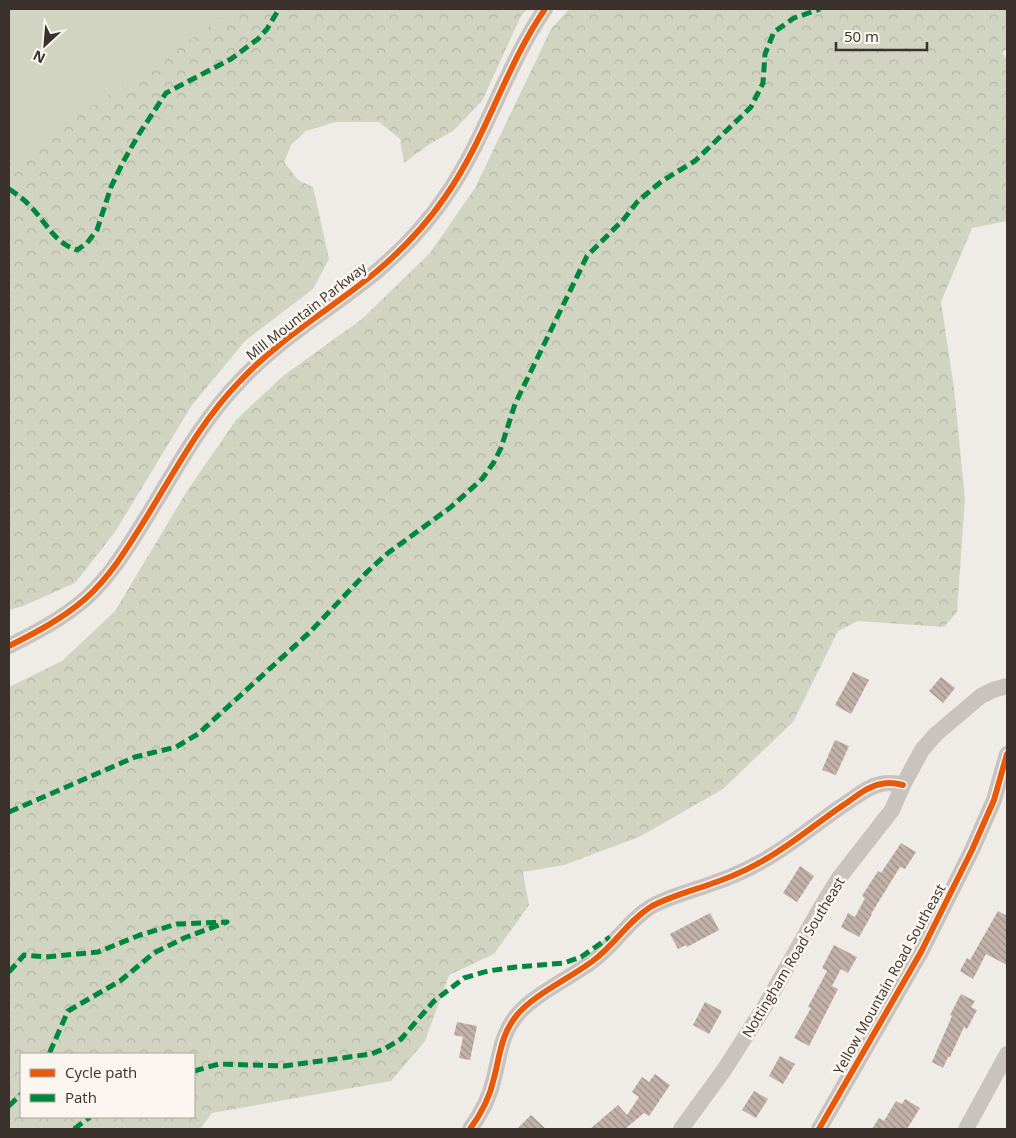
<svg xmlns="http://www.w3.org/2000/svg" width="1016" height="1138" font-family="'Open Sans',sans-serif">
  <defs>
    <pattern id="forest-crowns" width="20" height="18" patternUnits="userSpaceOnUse" patternTransform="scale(1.25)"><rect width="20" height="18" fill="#d0d4c1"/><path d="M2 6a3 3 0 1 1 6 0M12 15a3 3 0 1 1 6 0" fill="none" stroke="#b3b6a6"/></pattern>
    <pattern id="building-back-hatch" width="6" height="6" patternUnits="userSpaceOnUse" patternTransform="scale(1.25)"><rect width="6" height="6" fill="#c2b1a8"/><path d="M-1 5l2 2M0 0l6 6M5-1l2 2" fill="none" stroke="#9f9089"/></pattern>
  </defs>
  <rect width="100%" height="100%" fill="#efebe6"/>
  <!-- forest -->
  <g fill="url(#forest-crowns)" fill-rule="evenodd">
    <path d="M 9,9 L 527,9 L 521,16 L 482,101 L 453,131 L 428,145 L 404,163 L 400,139 L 379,122 L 335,122 L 306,131 L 291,145 L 284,162 L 298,180 L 313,187 L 329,259 L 313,289 L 246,340 L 192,405 L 115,532 L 75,583 L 23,606 L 9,610 Z"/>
    <path d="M 569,9 L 1007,9 L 1007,49 L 1002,52 L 1007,60 L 1007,221 L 972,228 L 941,302 L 954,388 L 965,499 L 957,612 L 944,627 L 858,621 L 838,631 L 793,722 L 723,789 L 639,837 L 564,865 L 523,872 L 529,905 L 494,954 L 449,975 L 425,1041 L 391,1081 L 212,1113 L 200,1129 L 9,1129 L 9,687 L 62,661 L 115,611 L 187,491 L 236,420 L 283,376 L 362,319 L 430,253 L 475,188 L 551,29 ZM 21,1054 L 194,1054 L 194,1117 L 21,1117 Z"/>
  </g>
  <!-- park -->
  <path fill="#d0d4c1" d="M 9,9 L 235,9 L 9,163 Z"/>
  <!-- building -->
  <g fill="url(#building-back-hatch)">
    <path d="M 853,672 L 869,680 L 851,714 L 835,705 Z"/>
    <path d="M 941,677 L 955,688 L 943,703 L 929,691 Z"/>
    <path d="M 835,740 L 849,746 L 836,775 L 822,770 Z"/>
    <path d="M 901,843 L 916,852 L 905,869 L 900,867 L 871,914 L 872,914 L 859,937 L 841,927 L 848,913 L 855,917 L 865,898 L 862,896 L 878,871 L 881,873 Z"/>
    <path d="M 800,866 L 814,876 L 797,902 L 783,893 Z"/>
    <path d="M 998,911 L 1007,916 L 1007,965 L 986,954 L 973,979 L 960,971 L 967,958 L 970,960 Z"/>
    <path d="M 710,913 L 719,930 L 687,947 L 686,945 L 678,949 L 670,934 Z"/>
    <path d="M 834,945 L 857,957 L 848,973 L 841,969 L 832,986 L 838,989 L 809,1046 L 794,1038 L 811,1008 L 808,1007 L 827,971 L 822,968 Z"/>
    <path d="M 961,994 L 975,1001 L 971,1007 L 977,1010 L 967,1029 L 964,1027 L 950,1057 L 948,1057 L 943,1068 L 932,1062 L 952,1016 L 950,1015 Z"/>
    <path d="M 705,1002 L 722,1011 L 709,1034 L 693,1025 Z"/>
    <path d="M 457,1022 L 477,1026 L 470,1060 L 459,1058 L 463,1037 L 454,1035 Z"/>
    <path d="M 780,1056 L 795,1064 L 783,1084 L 769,1076 Z"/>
    <path d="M 655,1074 L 670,1085 L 649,1116 L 644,1113 L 625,1129 L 590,1129 L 618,1105 L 627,1115 L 639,1097 L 632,1092 L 642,1077 L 649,1082 Z"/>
    <path d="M 754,1091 L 768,1099 L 756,1118 L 742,1110 Z"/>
    <path d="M 905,1099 L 920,1108 L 907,1129 L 872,1129 L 879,1118 L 884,1121 L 896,1101 L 902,1104 Z"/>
    <path d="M 531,1115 L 546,1129 L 517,1129 Z"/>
  </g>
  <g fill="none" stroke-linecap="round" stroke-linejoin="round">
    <!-- minor -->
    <g stroke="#c8c3be" stroke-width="16">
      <path d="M 9,646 C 35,633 62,619 85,599 C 110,577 128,547 146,518 C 175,471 201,421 240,381 C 280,338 331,309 376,272 C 402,250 426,225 445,197 C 486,139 505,67 545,9"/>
      <path d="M 470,1129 C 481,1114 490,1097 494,1078 C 500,1055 501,1034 517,1015 C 533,995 572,977 594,960 C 615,944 629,920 652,906 C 669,897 687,892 705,886 C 723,880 741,873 757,864 C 790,847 817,822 848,802 C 858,795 869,786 881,784 C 889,782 896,783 903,785"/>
      <path d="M 681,1129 L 724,1070 L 765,1006 L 821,907 L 839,878 L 892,810 L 903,785 L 922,750 L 936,734 L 981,696 L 993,690 L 1007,686"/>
      <path d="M 819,1129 L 921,952 L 972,850 L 994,800 L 1007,754"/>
      <path d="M 966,1129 L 1007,1054"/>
    </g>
    <!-- quiet -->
    <g stroke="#00873e" stroke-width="5" stroke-dasharray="10 5" stroke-linecap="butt">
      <path d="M 9,189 C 16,194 24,199 30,206 C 47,223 53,242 77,250 L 87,243 L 97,230 L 111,187 L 123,162 L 139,134 L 166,93 L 231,59 L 258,39 L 267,29 L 279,9"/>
      <path d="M 9,812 L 135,757 L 176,747 L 198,734 L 309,633 L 368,571 L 388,553 L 451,507 L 482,479 L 494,462 L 501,448 L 515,404 L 587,256 L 624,219 L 638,201 L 662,181 L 695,161 L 751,107 L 763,83 L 765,54 L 774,32 L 794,18 L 820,9"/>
      <path d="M 9,972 L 24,955 L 46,957 L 98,952 L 140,935 L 177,924 L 227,922 L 184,938 L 154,953 L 120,981 L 68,1011 L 49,1054"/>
      <path d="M 194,1071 L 219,1064 L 284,1066 L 371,1054 L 386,1048 L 401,1039 L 434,1001 L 464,978 L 488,971 L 516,967 L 564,963 L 581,957 L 610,937"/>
      <path d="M 9,1106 L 21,1094"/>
      <path d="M 74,1129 L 90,1117"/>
    </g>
    <!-- cycleway casing -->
    <g stroke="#faf5ee" stroke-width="9">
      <g id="cycleway">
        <path d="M 9,646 C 35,633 62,619 85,599 C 110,577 128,547 146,518 C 175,471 201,421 240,381 C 280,338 331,309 376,272 C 402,250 426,225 445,197 C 486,139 505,67 545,9"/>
        <path d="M 470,1129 C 481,1114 490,1097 494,1078 C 500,1055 501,1034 517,1015 C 533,995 572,977 594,960 C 615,944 629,920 652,906 C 669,897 687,892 705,886 C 723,880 741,873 757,864 C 790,847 817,822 848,802 C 858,795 869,786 881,784 C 889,782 896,783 903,785"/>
        <path d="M 819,1129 L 921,952 L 972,850 L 994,800 L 1007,754"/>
      </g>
    </g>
    <!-- cycleway -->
    <use href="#cycleway" stroke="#e8590c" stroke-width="6"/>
  </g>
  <g text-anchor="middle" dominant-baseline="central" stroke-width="5" stroke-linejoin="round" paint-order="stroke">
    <!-- street labels -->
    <g font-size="14" fill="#3a302c" stroke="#faf5ee">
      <text transform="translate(306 311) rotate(-38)">Mill Mountain Parkway</text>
      <text transform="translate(793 957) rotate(-59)">Nottingham Road Southeast</text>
      <text transform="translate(889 979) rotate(-61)">Yellow Mountain Road Southeast</text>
    </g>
  </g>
  <!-- border -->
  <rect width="1016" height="1138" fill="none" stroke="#3a302c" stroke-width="20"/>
  <!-- legend -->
  <rect x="20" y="1053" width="175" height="65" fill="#faf5ee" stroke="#ada6a0"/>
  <rect x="30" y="1069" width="25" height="8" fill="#e8590c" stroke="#ada6a0"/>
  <text x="65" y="1078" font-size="15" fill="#3a302c">Cycle path</text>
  <rect x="30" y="1094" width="25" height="8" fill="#00873e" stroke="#ada6a0"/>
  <text x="65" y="1103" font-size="15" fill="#3a302c">Path</text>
  <!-- north arrow -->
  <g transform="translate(45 45) rotate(206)" stroke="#faf5ee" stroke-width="4" paint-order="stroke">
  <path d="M0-4L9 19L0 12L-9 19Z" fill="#3a302c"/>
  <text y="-8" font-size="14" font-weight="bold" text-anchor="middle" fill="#3a302c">N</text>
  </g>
  <!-- scale -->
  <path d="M836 42v8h91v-8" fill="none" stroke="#3a302c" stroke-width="2.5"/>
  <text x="844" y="42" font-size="15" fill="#3a302c" stroke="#faf5ee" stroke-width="4" paint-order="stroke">50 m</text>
</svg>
